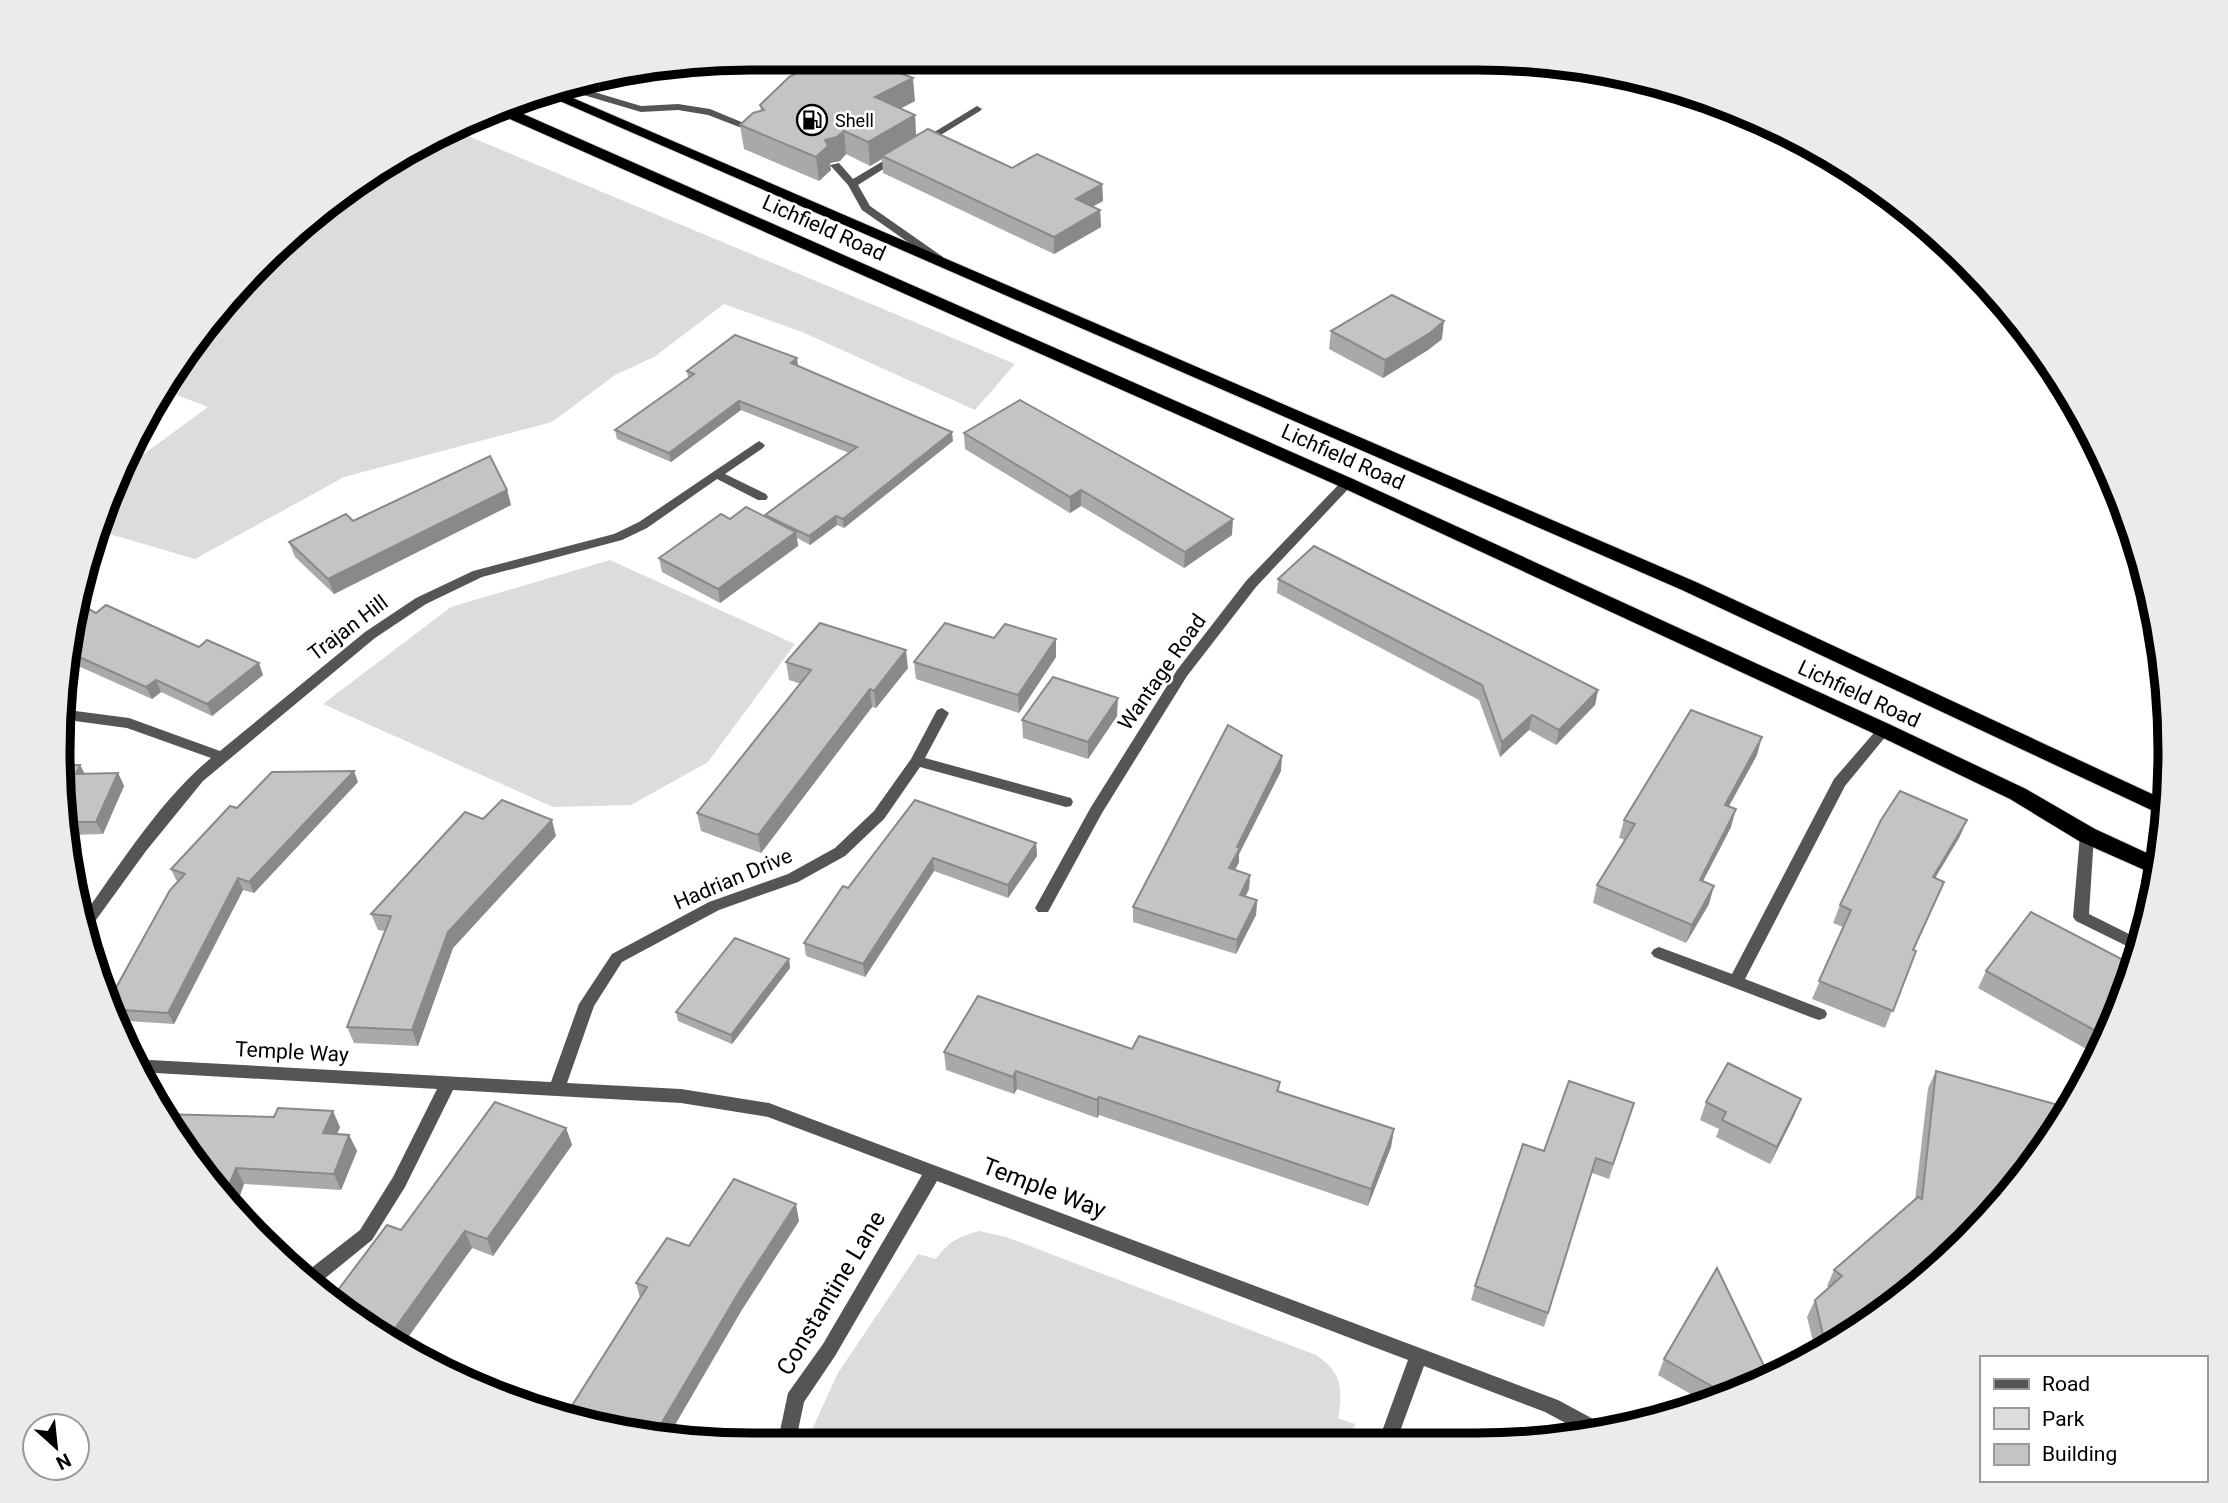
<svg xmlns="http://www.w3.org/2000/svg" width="2228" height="1503" font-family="Roboto,sans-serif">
  <rect width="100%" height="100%" fill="#fff"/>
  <!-- green -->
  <g fill="#dcdcdc">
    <path d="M 456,131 L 1015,364 L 975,410 L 802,332 L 724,304 L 654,357 L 615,375 L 552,422 L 344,477 L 195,559 L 96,530 L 118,473 L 208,407 L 166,391 L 201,329 L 261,261 L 366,175 Z"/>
    <path d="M 610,560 L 795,644 L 708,762 L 631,805 L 553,807 L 323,704 L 451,607 Z"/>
    <path d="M 979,1231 L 1006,1237 L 1316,1355 C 1342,1372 1343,1389 1338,1418 L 1355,1424 L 1349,1445 L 809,1445 L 810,1434 L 838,1373 L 918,1254 L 936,1259 C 949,1241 958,1237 979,1231 Z"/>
  </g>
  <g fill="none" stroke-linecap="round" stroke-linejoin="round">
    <!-- highway casing -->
    <g stroke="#dbdbdb" stroke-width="2">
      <g id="highway">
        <path d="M 552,89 L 1696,582 L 2165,800 L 2164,816 L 1682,590 L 539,92 Z"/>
        <path d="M 505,106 L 1353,479 L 1891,725 L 2026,789 L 2095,829 L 2160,859 L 2158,876 L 2079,841 L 2010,799 L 1877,735 L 1341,487 L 494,112 Z"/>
      </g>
    </g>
    <!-- lane -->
    <g fill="#555" fill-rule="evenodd">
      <path d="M 564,86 L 584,89 L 641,106 L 678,104 L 710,109 L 763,131 L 755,133 L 708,115 L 678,110 L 641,112 L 580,94 L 552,89 Z"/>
      <path d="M 977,106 L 982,109 L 980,111 L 926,144 L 918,142 Z"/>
      <path d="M 895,154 L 904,156 L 858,185 L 870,206 L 943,257 L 943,261 L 935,261 L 862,210 L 848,185 L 830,165 L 839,163 L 853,179 Z"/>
    </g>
    <!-- street -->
    <g fill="#555" fill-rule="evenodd">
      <path d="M 759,441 L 765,445 L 763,448 L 725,474 L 766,494 L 768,497 L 766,500 L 758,500 L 717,479 L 647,528 L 622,540 L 482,577 L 426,604 L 375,638 L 203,781 L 146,851 L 88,931 L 85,932 L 81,919 C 119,866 161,799 211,758 L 127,728 L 60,719 L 60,709 L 129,718 L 220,751 L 365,632 L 416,598 L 473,571 L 614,534 L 639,522 Z"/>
      <path d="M 1347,479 L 1351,480 L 1353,483 L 1351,486 L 1256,587 L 1187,676 L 1102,813 L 1048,912 L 1038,912 L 1035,908 L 1091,807 L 1177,670 L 1246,581 L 1343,480 Z"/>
      <path d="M 942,708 L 949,713 L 925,758 L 1071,798 L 1073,802 L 1071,806 L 1066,807 L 920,767 L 884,819 L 845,856 L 798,882 L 719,910 L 622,962 L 594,1006 L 567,1083 L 681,1089 L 769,1103 L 1558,1400 L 1608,1427 L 1610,1432 L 1586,1434 L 1545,1412 L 1424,1366 L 1395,1445 L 1377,1445 L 1408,1360 L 937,1181 L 835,1356 L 804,1402 L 795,1445 L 777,1445 L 788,1393 L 823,1344 L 922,1175 L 768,1117 L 681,1103 L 453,1090 L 405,1187 L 372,1240 L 313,1288 L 301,1276 L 360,1230 L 393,1177 L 437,1089 L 138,1072 L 131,1059 L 551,1082 L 579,1004 L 612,954 L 709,902 L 788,874 L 835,848 L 874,811 L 911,759 L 937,710 Z"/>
      <path d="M 1884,725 L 1891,730 L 1845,786 L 1745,979 L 1825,1010 L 1827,1014 L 1825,1018 L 1819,1020 L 1813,1018 L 1654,957 L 1651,953 L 1654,949 L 1659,947 L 1732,974 L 1834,779 L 1879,727 Z"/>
      <path d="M 2087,830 L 2092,831 L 2094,835 L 2089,914 L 2141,940 L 2137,951 L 2076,921 L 2073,917 L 2080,835 L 2082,831 Z"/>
    </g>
    <!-- highway -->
    <use href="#highway" fill="#000" fill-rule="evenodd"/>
  </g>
  <!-- wall -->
  <g fill="#a9a9a9">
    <path d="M 915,101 L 900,109 L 915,115 L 916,136 L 1012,168 L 1102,184 L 1103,201 L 1093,206 L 1100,210 L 1101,227 L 1054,254 L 883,173 L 882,159 L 870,166 L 846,154 L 840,161 L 830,163 L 831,170 L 819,181 L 744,149 L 740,125 L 761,111 L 760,105 Z"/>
    <path d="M 1331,331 L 1442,339 L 1428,350 L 1383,378 L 1329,349 Z"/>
    <path d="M 797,358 L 798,366 L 953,441 L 844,528 L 837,525 L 810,545 L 797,538 L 798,546 L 720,603 L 662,572 L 659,558 L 730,519 L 766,517 L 765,515 L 849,453 L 741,410 L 671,462 L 617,439 L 615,430 L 688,378 L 687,371 Z"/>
    <path d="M 964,433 L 1232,535 L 1184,568 L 1081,506 L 1070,513 L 965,449 Z"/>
    <path d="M 507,490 L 511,505 L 334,594 L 295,557 L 289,542 L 353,521 Z"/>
    <path d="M 1278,579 L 1598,690 L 1595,705 L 1556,745 L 1529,730 L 1500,757 L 1479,700 L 1277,593 Z"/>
    <path d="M 76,602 L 96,613 L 263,675 L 212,716 L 161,692 L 152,699 L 67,661 Z"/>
    <path d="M 1056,657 L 1019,713 L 916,679 L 914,662 Z"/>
    <path d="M 786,662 L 908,668 L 876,708 L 872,707 L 761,853 L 701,831 L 697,813 L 801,684 L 789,680 Z"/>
    <path d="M 1117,716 L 1088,759 L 1023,738 L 1022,720 Z"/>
    <path d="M 1757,755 L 1729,806 L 1731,827 L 1703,881 L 1709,904 L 1686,943 L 1593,903 L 1597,885 L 1625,840 L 1619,838 L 1624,820 Z"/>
    <path d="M 63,765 L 80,765 L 85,774 L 118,773 L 124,786 L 103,834 L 68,835 Z"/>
    <path d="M 1281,771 L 1239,854 L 1239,862 L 1235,870 L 1250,875 L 1249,889 L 1245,897 L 1257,900 L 1256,915 L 1236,954 L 1133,922 L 1133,907 Z"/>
    <path d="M 358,782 L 254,893 L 243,890 L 174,1024 L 112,1020 L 107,1004 L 178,881 L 176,880 L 171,869 L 237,808 Z"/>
    <path d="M 915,800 L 1036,843 L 1037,856 L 1008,898 L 934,871 L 865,977 L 806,956 L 804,943 L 848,888 Z"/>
    <path d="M 483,819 L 556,836 L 453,948 L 418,1046 L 354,1043 L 347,1027 L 385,931 L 378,930 L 371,914 Z"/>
    <path d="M 1967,820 L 1959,838 L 1935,878 L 1913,950 L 1916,951 L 1885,1028 L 1812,999 L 1843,927 L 1833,923 L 1840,905 Z"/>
    <path d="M 789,959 L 790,968 L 732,1044 L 678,1021 L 676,1012 Z"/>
    <path d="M 1986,971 L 2118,1017 L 2097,1055 L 1978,988 Z"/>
    <path d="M 1132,1049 L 1280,1082 L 1279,1092 L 1394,1129 L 1391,1147 L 1368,1206 L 1099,1115 L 1097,1118 L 1017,1089 L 1014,1094 L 946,1070 L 944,1052 Z"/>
    <path d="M 1936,1071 L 2069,1108 L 1862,1328 L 1816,1353 L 1807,1317 L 1815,1300 L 1829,1288 L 1827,1286 L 1834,1270 L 1915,1200 L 1928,1088 Z"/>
    <path d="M 1801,1099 L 1794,1116 L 1770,1164 L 1716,1137 L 1719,1129 L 1700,1120 L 1706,1102 Z"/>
    <path d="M 162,1114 L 340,1127 L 337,1134 L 349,1135 L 357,1151 L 341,1190 L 244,1184 L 237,1204 L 231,1203 Z"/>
    <path d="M 1629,1117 L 1609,1179 L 1592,1173 L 1544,1327 L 1471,1300 L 1475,1286 L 1544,1151 Z"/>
    <path d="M 566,1128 L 572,1145 L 493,1256 L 472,1248 L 401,1347 L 329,1302 L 401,1230 Z"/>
    <path d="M 799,1221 L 743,1308 L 640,1298 L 636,1283 L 689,1246 Z"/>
    <path d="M 1664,1359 L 1766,1370 L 1761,1382 L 1742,1392 L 1706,1403 L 1658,1375 Z"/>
  </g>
  <!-- shaded-wall -->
  <g fill="#898989">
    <path d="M 913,78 L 915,101 L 877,120 L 875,97 Z"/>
    <path d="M 915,115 L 916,139 L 882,156 L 882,159 L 870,166 L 868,142 Z"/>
    <path d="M 844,131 L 846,154 L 840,161 L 830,163 L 831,170 L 819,181 L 816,157 L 825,140 Z"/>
    <path d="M 1102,184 L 1103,201 L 1077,215 L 1076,199 Z"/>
    <path d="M 1100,210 L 1101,227 L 1054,254 L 1054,237 Z"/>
    <path d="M 1444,321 L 1442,339 L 1428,350 L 1383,378 L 1385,360 Z"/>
    <path d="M 797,358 L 798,367 L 791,363 Z"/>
    <path d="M 739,401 L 741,410 L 671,462 L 669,453 Z"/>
    <path d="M 952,432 L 953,441 L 844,528 L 843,519 Z"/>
    <path d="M 507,490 L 511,505 L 334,594 L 328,579 Z"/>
    <path d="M 1081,490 L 1081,506 L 1070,513 L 1070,497 Z"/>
    <path d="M 836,516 L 837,525 L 810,545 L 809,536 Z"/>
    <path d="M 1233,519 L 1232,535 L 1184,568 L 1185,552 Z"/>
    <path d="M 796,532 L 798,546 L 720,603 L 718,589 Z"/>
    <path d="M 1056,639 L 1056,657 L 1019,713 L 1018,695 Z"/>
    <path d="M 906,650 L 908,668 L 876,708 L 874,691 Z"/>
    <path d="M 259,663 L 263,675 L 212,716 L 207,704 Z"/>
    <path d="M 156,680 L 161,692 L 152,699 L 146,687 Z"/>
    <path d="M 870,689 L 872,707 L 761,853 L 758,835 Z"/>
    <path d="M 1598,690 L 1595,705 L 1556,745 L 1559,730 Z"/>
    <path d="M 1118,698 L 1117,716 L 1088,759 L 1088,742 Z"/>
    <path d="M 1532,715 L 1529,730 L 1500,757 L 1502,742 Z"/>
    <path d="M 1762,737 L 1757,755 L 1720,822 L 1725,805 Z"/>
    <path d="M 1282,756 L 1281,771 L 1239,854 L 1239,862 L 1228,883 L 1229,868 L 1237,847 Z"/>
    <path d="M 80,765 L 86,777 L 76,774 Z"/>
    <path d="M 354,771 L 358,782 L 254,893 L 249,882 Z"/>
    <path d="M 118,773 L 124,786 L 103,834 L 96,822 Z"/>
    <path d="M 1736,809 L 1731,827 L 1694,898 L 1700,880 Z"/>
    <path d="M 552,820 L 556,836 L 453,948 L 418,1046 L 412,1030 L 448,932 Z"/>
    <path d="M 1967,820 L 1959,838 L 1925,895 L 1933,877 Z"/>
    <path d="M 1036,843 L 1037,856 L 1008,898 L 1008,885 Z"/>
    <path d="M 933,858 L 934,871 L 865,977 L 863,964 Z"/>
    <path d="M 1250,875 L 1249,889 L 1239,910 L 1240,895 Z"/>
    <path d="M 238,878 L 243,890 L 174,1024 L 168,1013 Z"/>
    <path d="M 1714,886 L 1709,904 L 1686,943 L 1692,925 Z"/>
    <path d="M 1257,900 L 1256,915 L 1236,954 L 1237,940 Z"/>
    <path d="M 789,959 L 790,968 L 732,1044 L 731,1035 Z"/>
    <path d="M 1016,1071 L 1017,1089 L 1014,1094 L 1013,1077 Z"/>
    <path d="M 1099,1097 L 1099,1115 L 1097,1118 L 1097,1100 Z"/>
    <path d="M 1801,1099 L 1794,1116 L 1770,1164 L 1777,1147 Z"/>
    <path d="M 333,1111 L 340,1127 L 331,1149 L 323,1133 Z"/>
    <path d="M 566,1128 L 572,1145 L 493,1256 L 487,1239 Z"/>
    <path d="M 1394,1129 L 1391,1147 L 1368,1206 L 1371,1189 Z"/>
    <path d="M 349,1135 L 357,1151 L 341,1190 L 334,1174 Z"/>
    <path d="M 236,1168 L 244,1184 L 237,1204 L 228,1188 Z"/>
    <path d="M 796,1204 L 799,1221 L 743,1308 L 668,1437 L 654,1436 L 739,1292 Z"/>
    <path d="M 465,1231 L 472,1248 L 401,1347 L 388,1338 Z"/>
  </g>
  <!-- building -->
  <g fill="#c4c4c4" stroke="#898989" stroke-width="2">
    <path d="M 869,62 L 913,78 L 875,97 L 915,115 L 868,142 L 844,131 L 837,137 L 825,140 L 828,146 L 816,157 L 740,125 L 753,113 L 764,110 L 760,105 L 789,77 L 816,63 Z"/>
    <path d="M 928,129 L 1012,168 L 1037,154 L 1102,184 L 1076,199 L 1100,210 L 1054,237 L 882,156 Z"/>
    <path d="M 1392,295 L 1444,321 L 1430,333 L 1385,360 L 1331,331 Z"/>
    <path d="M 735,335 L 797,358 L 791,363 L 952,432 L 843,519 L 836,516 L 809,536 L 765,515 L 857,447 L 739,401 L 669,453 L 615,430 L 694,374 L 687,371 Z"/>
    <path d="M 1020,400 L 1233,519 L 1185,552 L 1081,490 L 1070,497 L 964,433 Z"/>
    <path d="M 490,456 L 507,490 L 328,579 L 289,542 L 346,514 L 353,521 Z"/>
    <path d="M 746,507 L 796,532 L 718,589 L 659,558 L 721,514 L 730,519 Z"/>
    <path d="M 1314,546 L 1598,690 L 1559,730 L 1532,715 L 1502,742 L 1482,685 L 1278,579 Z"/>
    <path d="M 76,602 L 96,613 L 106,605 L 199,647 L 207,640 L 259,663 L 207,704 L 156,680 L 146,687 L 68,652 Z"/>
    <path d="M 820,623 L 906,650 L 874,691 L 870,689 L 758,835 L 697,813 L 811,670 L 786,662 Z"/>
    <path d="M 945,623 L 994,638 L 1005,624 L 1056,639 L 1018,695 L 914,662 Z"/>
    <path d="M 1053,677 L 1118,698 L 1088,742 L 1022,720 Z"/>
    <path d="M 1691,710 L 1762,737 L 1725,805 L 1736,809 L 1700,880 L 1714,886 L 1692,925 L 1597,885 L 1635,824 L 1624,820 Z"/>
    <path d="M 1228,725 L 1282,756 L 1237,847 L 1240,848 L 1229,868 L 1250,875 L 1240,895 L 1257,900 L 1237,940 L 1133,907 Z"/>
    <path d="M 63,765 L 80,765 L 76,774 L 118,773 L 96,822 L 67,822 Z"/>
    <path d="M 354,771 L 249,882 L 238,878 L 168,1013 L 108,1009 L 107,1004 L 170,890 L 185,874 L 171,869 L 230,806 L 237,808 L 272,772 Z"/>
    <path d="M 1900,791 L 1967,820 L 1933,877 L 1944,882 L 1913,950 L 1916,951 L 1893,1011 L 1819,981 L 1851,910 L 1840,905 L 1881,820 Z"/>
    <path d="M 502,800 L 552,820 L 448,932 L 412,1030 L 347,1027 L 391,916 L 371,914 L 465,812 L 483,819 Z"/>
    <path d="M 915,800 L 1036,843 L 1008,885 L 933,858 L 863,964 L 804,943 L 843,886 L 848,888 Z"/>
    <path d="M 2031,912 L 2133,965 L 2118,1017 L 2107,1037 L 1986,971 Z"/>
    <path d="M 735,938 L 789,959 L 731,1035 L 676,1012 Z"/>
    <path d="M 978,996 L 1132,1049 L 1139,1036 L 1280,1082 L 1277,1091 L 1394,1129 L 1371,1189 L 1099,1097 L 1097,1100 L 1016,1071 L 1013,1077 L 944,1052 Z"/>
    <path d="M 1728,1063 L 1801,1099 L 1777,1147 L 1722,1120 L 1726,1112 L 1706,1102 Z"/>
    <path d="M 1936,1071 L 2069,1108 L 2054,1137 L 1967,1242 L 1862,1328 L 1826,1348 L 1815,1300 L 1842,1276 L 1834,1270 L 1918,1197 L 1922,1199 Z"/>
    <path d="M 1569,1081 L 1634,1103 L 1613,1164 L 1596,1158 L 1548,1313 L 1475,1286 L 1523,1144 L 1544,1151 Z"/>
    <path d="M 495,1102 L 566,1128 L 487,1239 L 465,1231 L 388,1338 L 329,1302 L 387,1225 L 401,1230 Z"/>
    <path d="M 278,1108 L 333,1111 L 323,1133 L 349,1135 L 334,1174 L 236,1168 L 228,1188 L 219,1188 L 162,1114 L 274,1117 Z"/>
    <path d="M 734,1179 L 796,1204 L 739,1292 L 654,1436 L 617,1432 L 566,1415 L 647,1287 L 636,1283 L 667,1238 L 689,1246 Z"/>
    <path d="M 1717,1268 L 1766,1370 L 1759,1383 L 1742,1392 L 1729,1396 L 1664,1359 Z"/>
  </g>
  <!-- icons -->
  <defs>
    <g id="fuel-ring" transform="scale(1.575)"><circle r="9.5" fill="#fff" stroke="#000" stroke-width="1.5"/><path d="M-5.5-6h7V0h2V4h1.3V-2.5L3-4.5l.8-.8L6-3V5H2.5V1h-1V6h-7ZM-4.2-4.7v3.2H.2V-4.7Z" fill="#000"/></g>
  </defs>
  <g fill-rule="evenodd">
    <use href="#fuel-ring" x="812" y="120"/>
  </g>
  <g text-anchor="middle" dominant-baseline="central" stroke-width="5" stroke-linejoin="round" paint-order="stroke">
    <!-- far-poi labels -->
    <g font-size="18" fill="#000" stroke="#fff" text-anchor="start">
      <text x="835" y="120">Shell</text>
    </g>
    <!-- street labels -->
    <g font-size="21" fill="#000" stroke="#fff">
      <text transform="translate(824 228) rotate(24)">Lichfield Road</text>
      <text transform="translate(1343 457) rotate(24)">Lichfield Road</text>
      <text transform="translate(348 628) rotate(-37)">Trajan Hill</text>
      <text transform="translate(1162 672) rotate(-55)">Wantage Road</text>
      <text transform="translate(1859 694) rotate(25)">Lichfield Road</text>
      <text transform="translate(733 879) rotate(-23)">Hadrian Drive</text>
      <text transform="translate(292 1052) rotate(3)">Temple Way</text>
    </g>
    <!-- near-street labels -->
    <g font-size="24" fill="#000" stroke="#fff">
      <text transform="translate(1044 1188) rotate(21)">Temple Way</text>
      <text transform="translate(831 1293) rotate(-59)">Constantine Lane</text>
    </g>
  </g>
  <!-- crop -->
  <path d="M0 0H2228V1503H0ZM751 70H1477A681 681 0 0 1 2158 751V752A681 681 0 0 1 1477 1433H751A681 681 0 0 1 70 752V751A681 681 0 0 1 751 70Z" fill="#ebebeb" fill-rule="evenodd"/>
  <path fill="none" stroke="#000" stroke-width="9" d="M751 70H1477A681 681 0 0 1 2158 751V752A681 681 0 0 1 1477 1433H751A681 681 0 0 1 70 752V751A681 681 0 0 1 751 70Z"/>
  <!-- legend -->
  <rect x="1980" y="1356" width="228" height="126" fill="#ffffff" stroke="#999999" stroke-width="2"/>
  <rect x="1994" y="1379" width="35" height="10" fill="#555555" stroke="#999999" stroke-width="2"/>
  <text x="2042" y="1391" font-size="21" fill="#000000">Road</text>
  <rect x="1994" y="1408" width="35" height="21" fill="#dcdcdc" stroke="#999999" stroke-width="2"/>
  <text x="2042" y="1426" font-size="21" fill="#000000">Park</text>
  <rect x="1994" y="1444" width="35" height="21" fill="#c4c4c4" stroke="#999999" stroke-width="2"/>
  <text x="2042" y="1461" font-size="21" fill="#000000">Building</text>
  <!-- north arrow -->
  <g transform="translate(56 1447) rotate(153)"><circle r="33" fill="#ffffff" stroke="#999999" stroke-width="2"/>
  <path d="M0-5L12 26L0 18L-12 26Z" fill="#000000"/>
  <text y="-10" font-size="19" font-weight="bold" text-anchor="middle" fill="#000000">N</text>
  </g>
</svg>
